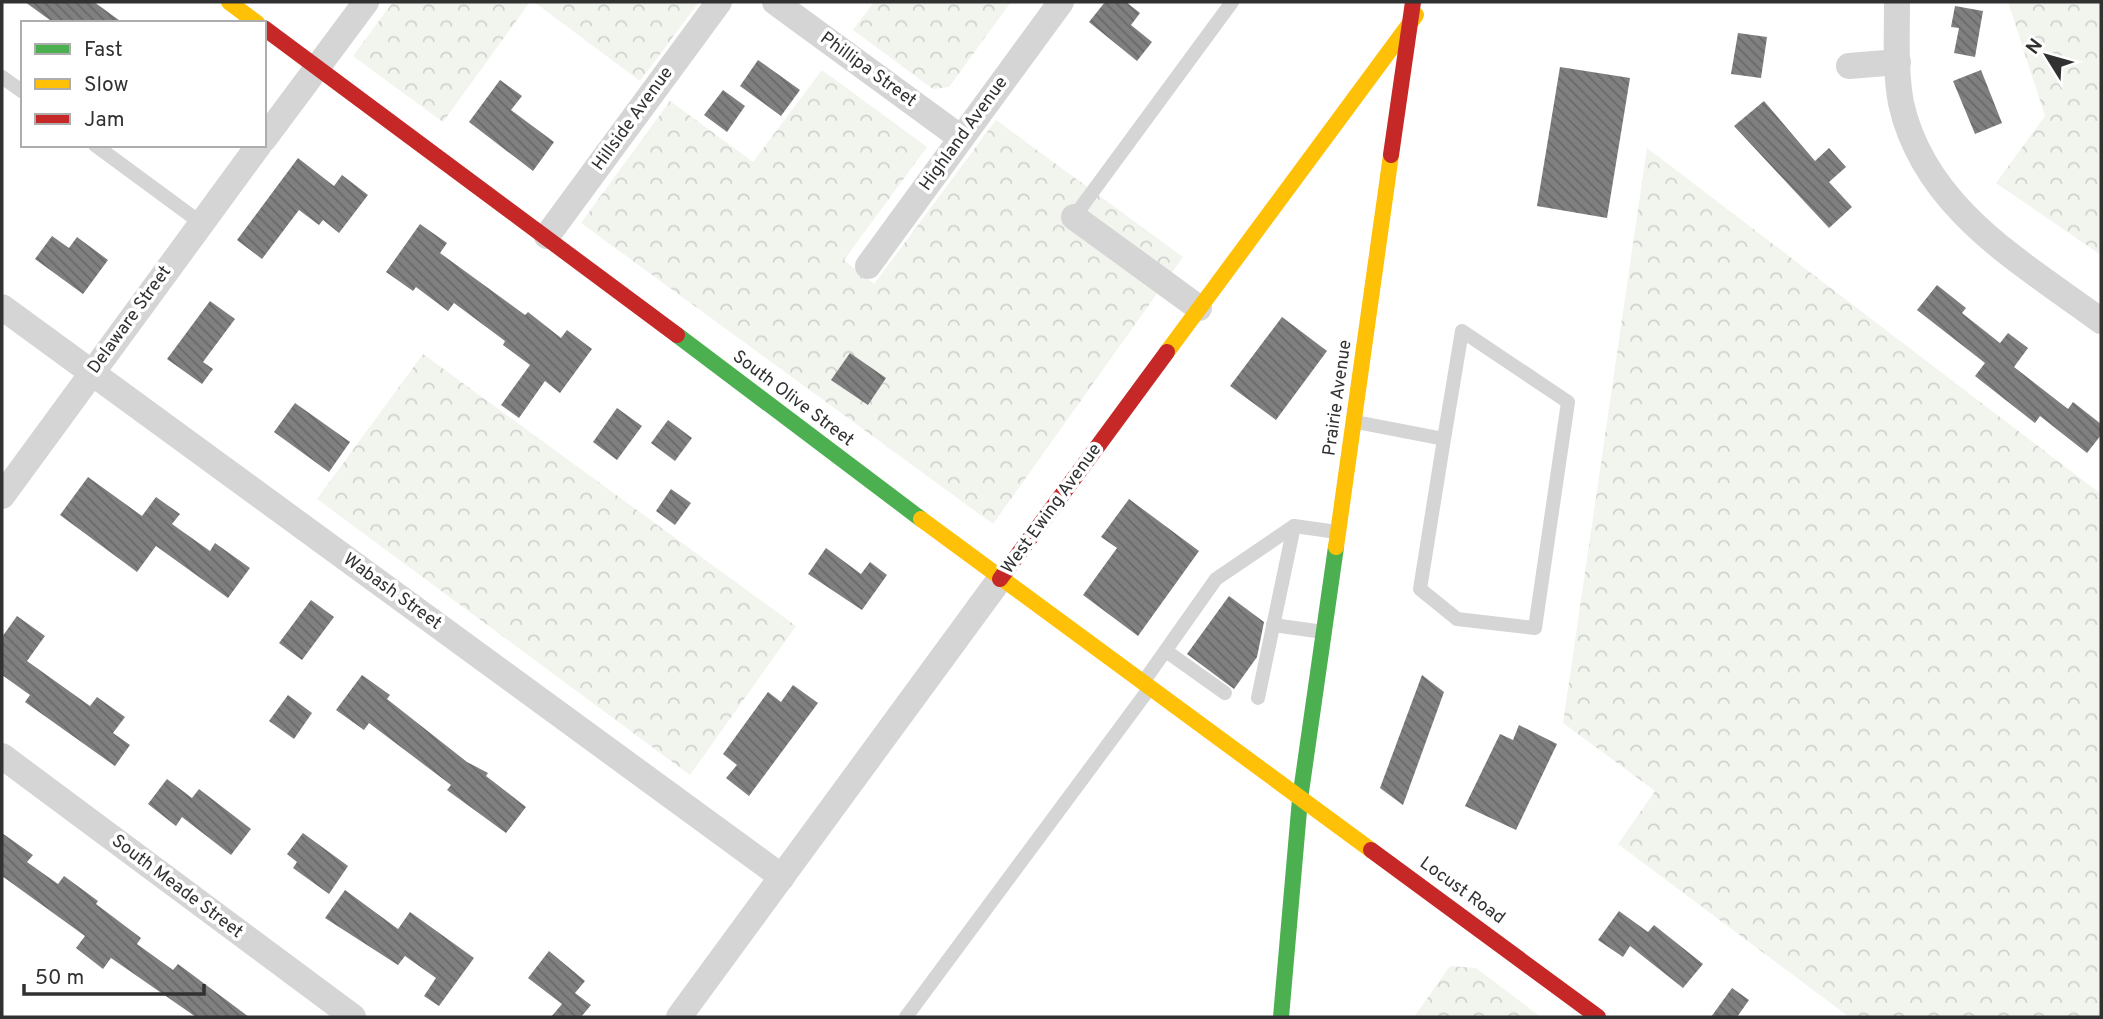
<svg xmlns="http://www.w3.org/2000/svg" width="2103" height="1019" font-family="Overpass,sans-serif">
  <defs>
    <pattern id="forest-crowns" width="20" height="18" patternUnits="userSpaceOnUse" patternTransform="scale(1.75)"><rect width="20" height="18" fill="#f1f5ee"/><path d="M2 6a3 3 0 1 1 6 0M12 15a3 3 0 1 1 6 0" fill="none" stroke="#cfd2cd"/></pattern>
    <pattern id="building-back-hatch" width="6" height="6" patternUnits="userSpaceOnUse" patternTransform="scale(1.75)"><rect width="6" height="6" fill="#808080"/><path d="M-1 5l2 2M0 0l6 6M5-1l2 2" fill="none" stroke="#696969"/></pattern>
  </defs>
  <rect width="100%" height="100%" fill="#fff"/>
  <!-- forest -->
  <g fill="url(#forest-crowns)">
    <path d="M 393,2 L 530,2 L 443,122 L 353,56 Z"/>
    <path d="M 534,2 L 699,2 L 640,81 Z"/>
    <path d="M 874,2 L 1011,2 L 949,87 L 933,89 L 853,30 Z"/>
    <path d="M 2008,2 L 2101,2 L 2101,255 L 1996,183 L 2045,116 Z"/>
    <path d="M 822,70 L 927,147 L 844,260 L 874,284 L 996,120 L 1183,257 L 993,524 L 581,223 L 670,101 L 753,162 Z"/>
    <path d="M 1647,148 L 2101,494 L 2101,1017 L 1849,1017 L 1618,844 L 1655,791 L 1563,723 Z"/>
    <path d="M 423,354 L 796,626 L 690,775 L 317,499 Z"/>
    <path d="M 1450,966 L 1476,968 L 1541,1017 L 1414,1017 Z"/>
  </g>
  <!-- building -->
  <g fill="url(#building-back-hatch)">
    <path d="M 25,2 L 94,2 L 123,23 L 54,23 Z"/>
    <path d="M 1105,2 L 1126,2 L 1140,13 L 1131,25 L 1152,42 L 1137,61 L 1089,22 Z"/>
    <path d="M 1955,6 L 1983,11 L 1975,57 L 1954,53 L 1959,28 L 1951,27 Z"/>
    <path d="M 1738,33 L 1767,37 L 1761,78 L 1731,74 Z"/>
    <path d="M 758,60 L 800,90 L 781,116 L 740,86 Z"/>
    <path d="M 1560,67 L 1630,78 L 1607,218 L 1537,206 Z"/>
    <path d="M 1981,70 L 2002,123 L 1975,134 L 1953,81 Z"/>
    <path d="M 500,80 L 522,96 L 511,110 L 554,142 L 533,171 L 469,122 Z"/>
    <path d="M 723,90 L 745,106 L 727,132 L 704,115 Z"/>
    <path d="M 1764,101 L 1815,161 L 1829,148 L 1846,167 L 1829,182 L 1852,207 L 1829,228 L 1734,126 Z"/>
    <path d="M 298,158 L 334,186 L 342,175 L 368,195 L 339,233 L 323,220 L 319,225 L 299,210 L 262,259 L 237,240 Z"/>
    <path d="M 420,224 L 447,243 L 440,253 L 525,315 L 528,312 L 561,338 L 567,330 L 592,349 L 560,393 L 545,381 L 519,418 L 501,405 L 530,365 L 503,345 L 505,341 L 454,303 L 448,311 L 416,287 L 413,291 L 386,272 Z"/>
    <path d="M 52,236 L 69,248 L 77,237 L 108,260 L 83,294 L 35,259 Z"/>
    <path d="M 1937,285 L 1966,308 L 1962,313 L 2000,343 L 2008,333 L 2028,348 L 2014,367 L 2068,409 L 2073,402 L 2101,424 L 2101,435 L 2087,453 L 2040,416 L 2035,423 L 1975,376 L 1985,363 L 1917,310 Z"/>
    <path d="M 210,301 L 235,319 L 203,362 L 213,369 L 202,384 L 167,359 Z"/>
    <path d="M 1282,317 L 1327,351 L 1276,420 L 1230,386 Z"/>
    <path d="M 850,353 L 886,378 L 868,405 L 831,380 Z"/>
    <path d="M 295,403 L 350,442 L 329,472 L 274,432 Z"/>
    <path d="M 617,408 L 642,426 L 617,460 L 593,442 Z"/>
    <path d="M 668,420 L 692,438 L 675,461 L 651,443 Z"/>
    <path d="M 88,477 L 142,516 L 156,497 L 180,514 L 172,524 L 210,551 L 215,543 L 250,568 L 228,598 L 156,546 L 137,572 L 60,515 Z"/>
    <path d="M 671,489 L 691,503 L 675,525 L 656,511 Z"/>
    <path d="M 1129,499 L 1199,551 L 1138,636 L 1083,595 L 1117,548 L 1101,537 Z"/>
    <path d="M 826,548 L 861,574 L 870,562 L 887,575 L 862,610 L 808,574 Z"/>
    <path d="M 1229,596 L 1264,622 L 1257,657 L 1234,689 L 1187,654 Z"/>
    <path d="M 311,600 L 334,617 L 302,660 L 279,643 Z"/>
    <path d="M 17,616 L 45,636 L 27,661 L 90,706 L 97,697 L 125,717 L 113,733 L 130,745 L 115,766 L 25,702 L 30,695 L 2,675 L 2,637 Z"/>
    <path d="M 362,675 L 390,695 L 387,699 L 467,762 L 488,773 L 486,776 L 526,807 L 506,833 L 447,790 L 451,785 L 369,723 L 364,730 L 336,710 Z"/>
    <path d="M 1422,675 L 1444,692 L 1403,805 L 1380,788 Z"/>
    <path d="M 793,685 L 818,703 L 749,796 L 726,778 L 737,765 L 723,754 L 768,692 L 781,702 Z"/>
    <path d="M 288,695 L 312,713 L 294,739 L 269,721 Z"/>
    <path d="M 1519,725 L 1557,744 L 1516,830 L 1465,806 L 1500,734 L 1513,740 Z"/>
    <path d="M 167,779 L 192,798 L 199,789 L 251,829 L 231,855 L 182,817 L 176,826 L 148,804 Z"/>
    <path d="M 2,833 L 33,855 L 27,862 L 58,884 L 64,876 L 98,901 L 96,904 L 141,938 L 137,944 L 173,970 L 178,964 L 249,1017 L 196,1017 L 111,958 L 103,969 L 76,948 L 85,936 L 2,876 Z"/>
    <path d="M 303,833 L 348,866 L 329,894 L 293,868 L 297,862 L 287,854 Z"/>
    <path d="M 345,890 L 398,929 L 410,912 L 474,958 L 439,1006 L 424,996 L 436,978 L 405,956 L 398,965 L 325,918 Z"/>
    <path d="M 1619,911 L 1648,932 L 1654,925 L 1703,964 L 1683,988 L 1630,946 L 1623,957 L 1598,940 Z"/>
    <path d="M 549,951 L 585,981 L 575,993 L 591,1005 L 581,1017 L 551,1017 L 562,1004 L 528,978 Z"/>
    <path d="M 1732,988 L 1749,1000 L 1737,1017 L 1711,1017 Z"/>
  </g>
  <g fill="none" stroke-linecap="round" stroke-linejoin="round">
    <!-- lane -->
    <g stroke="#d5d5d5" stroke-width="14">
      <path d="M 2,77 L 23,92"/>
      <path d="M 95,145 L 201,223"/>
      <path d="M 1074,217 L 1232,2"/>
      <path d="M 1356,422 L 1444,439 L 1462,331 L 1568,402 L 1535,628 L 1457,619 L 1420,589 L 1444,439"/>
      <path d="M 1273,625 L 1324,632"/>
      <path d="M 1166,651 L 1225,693"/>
      <path d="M 1144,681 L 1216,579 L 1294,526 L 1337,532"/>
      <path d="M 1258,698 L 1294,526"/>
      <path d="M 906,1017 L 1149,689"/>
    </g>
    <!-- street -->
    <g stroke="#d5d5d5" stroke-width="26">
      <path d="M 775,2 L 961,138"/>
      <path d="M 1897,2 C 1897,35 1895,71 1901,103 C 1924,208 2021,262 2101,321"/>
      <path d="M 1849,66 L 1898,62"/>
      <path d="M 264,139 L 366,2"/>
      <path d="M 1074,217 L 1199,308"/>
      <path d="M 547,236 L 719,2"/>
      <path d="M 868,266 L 1061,2"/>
      <path d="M 2,307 L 782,877"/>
      <path d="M 2,496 L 259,145"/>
      <path d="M 2,756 L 353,1017"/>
      <path d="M 679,1017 L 1000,579"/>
    </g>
    <!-- fast -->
    <g stroke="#4caf50" stroke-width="16">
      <path d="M 677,335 L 921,519"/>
      <path d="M 1281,1017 L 1300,799 L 1336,547"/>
    </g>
    <!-- slow -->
    <g stroke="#ffc107" stroke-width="16">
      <path d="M 229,2 L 257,23"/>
      <path d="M 1167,352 L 1416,15"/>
      <path d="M 921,519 L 1371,850"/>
      <path d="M 1336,547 L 1391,155"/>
    </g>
    <!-- jam -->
    <g stroke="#c62828" stroke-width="16">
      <path d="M 264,28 L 677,335"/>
      <path d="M 1391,155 L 1413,2"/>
      <path d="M 1000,579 L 1167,352"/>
      <path d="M 1371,850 L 1598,1017"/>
    </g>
  </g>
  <g text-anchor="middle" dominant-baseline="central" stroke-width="7" stroke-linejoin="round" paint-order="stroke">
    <!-- street labels -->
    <g font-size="18" fill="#313131" stroke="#fff">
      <text transform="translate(868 70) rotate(36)">Phillipa Street</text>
      <text transform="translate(633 119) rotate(-54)">Hillside Avenue</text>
      <text transform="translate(964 134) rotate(-54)">Highland Avenue</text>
      <text transform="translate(130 320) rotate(-54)">Delaware Street</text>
      <text transform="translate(1338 398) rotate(-82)">Prairie Avenue</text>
      <text transform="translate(793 399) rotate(37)">South Olive Street</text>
      <text transform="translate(1052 509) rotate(-54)">West Ewing Avenue</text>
      <text transform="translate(392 592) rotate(36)">Wabash Street</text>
      <text transform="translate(177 887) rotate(37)">South Meade Street</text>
      <text transform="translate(1462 891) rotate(36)">Locust Road</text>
    </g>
  </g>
  <!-- border -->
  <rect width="2103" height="1019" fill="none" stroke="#313131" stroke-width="7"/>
  <!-- legend -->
  <rect x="21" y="21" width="245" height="126" fill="#ffffff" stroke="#adadad" stroke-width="2"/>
  <rect x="35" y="44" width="35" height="10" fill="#4caf50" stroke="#adadad" stroke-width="2"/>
  <text x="84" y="56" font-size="21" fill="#313131">Fast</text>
  <rect x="35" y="79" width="35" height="10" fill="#ffc107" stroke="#adadad" stroke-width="2"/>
  <text x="84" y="91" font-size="21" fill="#313131">Slow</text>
  <rect x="35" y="114" width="35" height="10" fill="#c62828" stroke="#adadad" stroke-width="2"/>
  <text x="84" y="126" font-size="21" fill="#313131">Jam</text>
  <!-- north arrow -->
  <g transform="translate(2047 56) rotate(307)" stroke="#ffffff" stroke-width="5" paint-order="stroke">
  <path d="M0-5L12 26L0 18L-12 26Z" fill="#313131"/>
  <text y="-10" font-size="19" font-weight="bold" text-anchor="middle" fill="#313131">N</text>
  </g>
  <!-- scale -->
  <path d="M24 984v10h180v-10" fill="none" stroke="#313131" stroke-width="3.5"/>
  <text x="35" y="984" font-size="21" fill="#313131" stroke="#ffffff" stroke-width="5" paint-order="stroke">50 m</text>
</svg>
